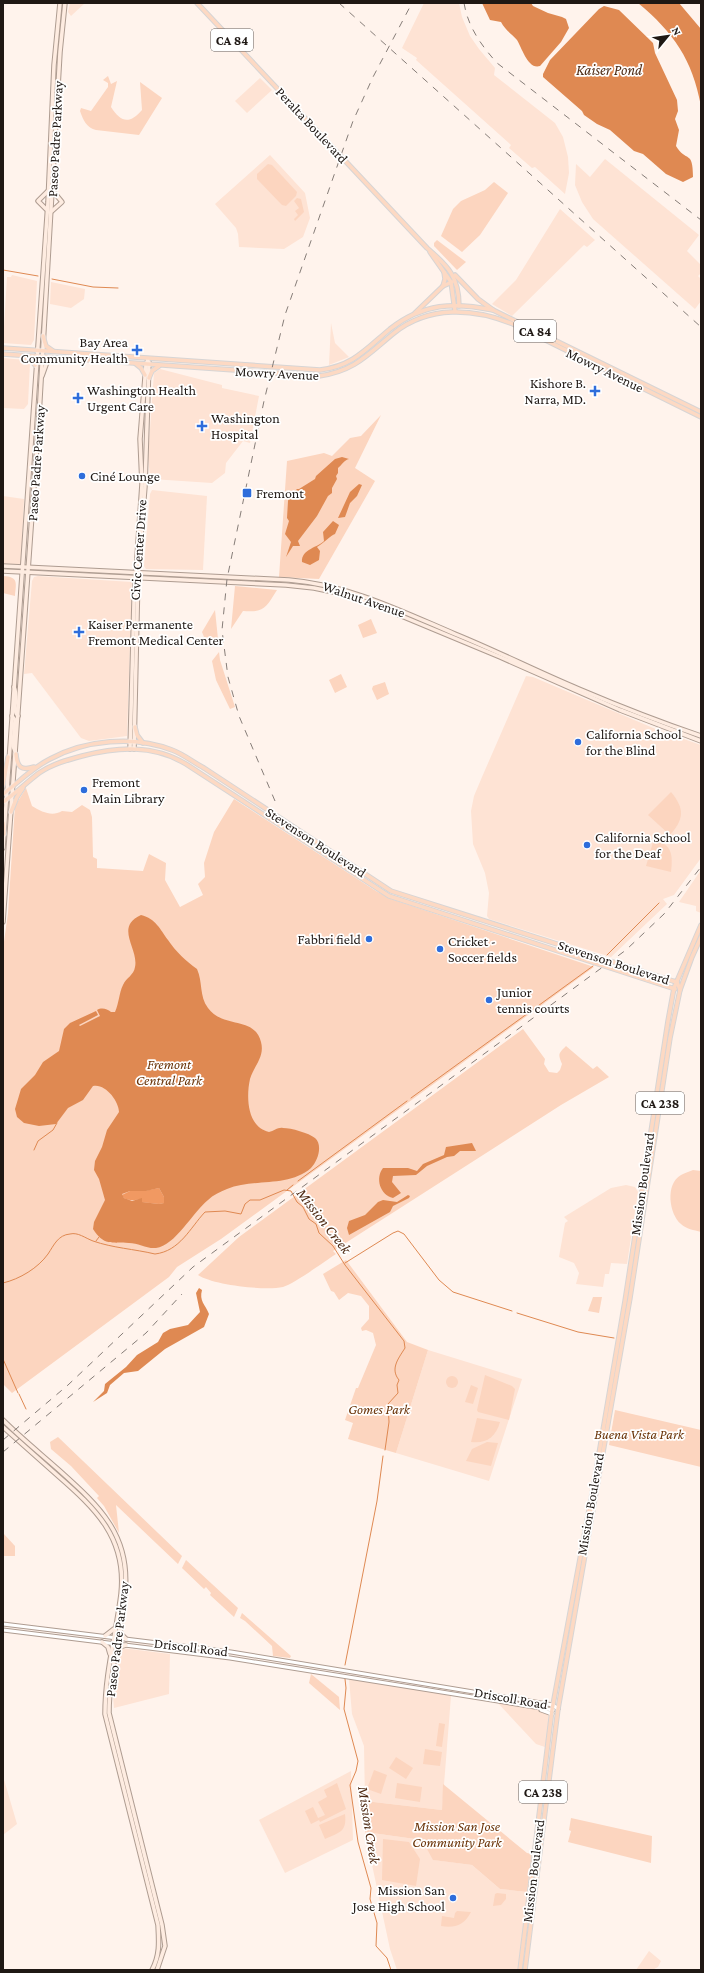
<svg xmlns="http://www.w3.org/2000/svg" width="704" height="1973" font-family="'Crimson Pro',serif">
  <rect width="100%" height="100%" fill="#fff3ec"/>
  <!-- built -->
  <g fill="#fee3d4">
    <path d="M 70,3 L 85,3 L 71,16 L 68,12 Z"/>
    <path d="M 424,3 L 459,3 L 462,17 L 470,36 L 479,49 L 495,68 L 494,75 L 555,123 L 563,137 L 568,157 L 569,173 L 565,194 L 535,167 L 532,168 L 509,148 L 511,145 L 416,60 L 417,58 L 402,48 Z"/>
    <path d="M 260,78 L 272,90 L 247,113 L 235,101 Z"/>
    <path d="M 270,155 L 305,193 L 310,218 L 303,237 L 284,249 L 239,247 L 238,234 L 236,228 L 215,204 Z"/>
    <path d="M 605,159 L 699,235 L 687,251 L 701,265 L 701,273 L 698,276 L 701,279 L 701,301 L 695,309 L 593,219 L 582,202 L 575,185 L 576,164 L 590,177 Z"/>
    <path d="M 560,209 L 595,240 L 587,247 L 584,245 L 512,316 L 492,304 L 516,280 Z"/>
    <path d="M 12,275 L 37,281 L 34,340 L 31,345 L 3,343 L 7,277 L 11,277 Z"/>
    <path d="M 51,282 L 85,289 L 84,299 L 71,308 L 50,304 Z"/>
    <path d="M 331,323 L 335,343 L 349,357 L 329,365 Z"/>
    <path d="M 3,358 L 25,360 L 30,363 L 28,404 L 24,409 L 3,408 Z"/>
    <path d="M 160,369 L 222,385 L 222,388 L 259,396 L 250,443 L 243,441 L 226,463 L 225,473 L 212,483 L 152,479 L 150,476 L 148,457 L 154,373 Z"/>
    <path d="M 152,490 L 207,496 L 203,570 L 146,569 L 144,566 L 150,494 Z"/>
    <path d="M 3,496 L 24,499 L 21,563 L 18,566 L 3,564 Z"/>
    <path d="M 38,576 L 132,582 L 127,736 L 89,741 L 81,738 L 32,673 L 24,674 L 32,581 L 34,577 Z"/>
    <path d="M 526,676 L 533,677 L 658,730 L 701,745 L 701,858 L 674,895 L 663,899 L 667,904 L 611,957 L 489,919 L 487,916 L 489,893 L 485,873 L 473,844 L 471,811 L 474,796 L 482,777 Z"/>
    <path d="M 701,870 L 701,913 L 696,911 L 696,906 L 679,902 Z"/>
    <path d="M 626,1185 L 635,1187 L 638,1192 L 627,1264 L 611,1263 L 609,1274 L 605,1274 L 603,1287 L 576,1284 L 579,1273 L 574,1263 L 559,1257 L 565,1223 L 568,1221 L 564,1217 L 611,1188 Z"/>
    <path d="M 428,1350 L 522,1379 L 489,1481 L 396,1453 Z"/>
    <path d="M 122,1648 L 170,1654 L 169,1694 L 114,1708 L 113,1696 L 116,1671 Z"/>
    <path d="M 361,1678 L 451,1696 L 442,1810 L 365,1801 L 364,1746 L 352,1714 L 349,1679 L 357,1681 Z"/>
    <path d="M 496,1701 L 552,1710 L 548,1748 L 536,1744 Z"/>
    <path d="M 351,1771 L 353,1840 L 285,1873 L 259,1820 Z"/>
    <path d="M 3,1776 L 17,1824 L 3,1835 Z"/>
    <path d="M 365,1832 L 422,1840 L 434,1860 L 472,1865 L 500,1889 L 527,1892 L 518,1970 L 397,1970 L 390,1949 Z"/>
    <path d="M 649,1951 L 661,1961 L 658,1967 L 652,1970 L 636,1970 Z"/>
  </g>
  <!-- green -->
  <g fill="#fcd5bf">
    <path d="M 108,76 L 111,84 L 117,81 L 111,107 C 121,123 130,124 142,110 L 140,82 L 162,98 L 139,135 L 96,130 C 87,128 83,120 80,111 L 81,108 L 91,111 L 108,87 L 108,83 L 103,80 Z"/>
    <path d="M 268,164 L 272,165 L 297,192 L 296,196 L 286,206 L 282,205 L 257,179 L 257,174 Z"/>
    <path d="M 494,182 L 508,193 L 480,235 L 462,252 L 441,236 L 453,209 L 461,201 L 485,190 Z"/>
    <path d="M 297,198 L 301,199 L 304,212 L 295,221 L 294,219 L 298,215 L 295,211 L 299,208 L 294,201 Z"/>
    <path d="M 437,240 L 466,262 L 457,270 L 434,246 L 434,243 Z"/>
    <path d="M 381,415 L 355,468 L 375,481 L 319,579 L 279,577 L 287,461 L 324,453 L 332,456 L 350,438 L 361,436 Z"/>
    <path d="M 3,576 C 19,577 16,583 15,596 L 3,593 Z"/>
    <path d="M 235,586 L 277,590 C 266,607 265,613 243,611 L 231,629 Z"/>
    <path d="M 215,610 L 218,639 L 204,637 L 202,632 Z"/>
    <path d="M 371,619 L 377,633 L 363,638 L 358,625 Z"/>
    <path d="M 219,652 L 220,660 L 235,707 L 230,709 L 216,680 L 212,661 Z"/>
    <path d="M 341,674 L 347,687 L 335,693 L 329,680 Z"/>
    <path d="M 385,682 L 389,694 L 377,700 L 372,689 L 373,686 Z"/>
    <path d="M 26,788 L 32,806 C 42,812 52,817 62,811 L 72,812 L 82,805 L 90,810 L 92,817 L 93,857 L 97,859 L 97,868 L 143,871 L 149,854 L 166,863 L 165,880 L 180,907 L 203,895 L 198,884 L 205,877 L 204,863 L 214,832 L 234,799 L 376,891 L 391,899 L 594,967 L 221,1239 L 177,1267 L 169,1277 L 12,1393 L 3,1384 L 3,949 L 8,913 L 15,806 Z"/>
    <path d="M 671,792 C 685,809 684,819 670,835 L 648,815 Z"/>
    <path d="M 654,839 C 672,845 673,854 671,872 L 646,866 Z"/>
    <path d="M 523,1029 L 545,1059 L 544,1064 L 549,1072 L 557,1073 L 560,1070 L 562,1064 C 558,1054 558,1054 566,1046 L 593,1069 L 597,1066 L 609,1077 L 561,1105 L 333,1251 L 336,1254 C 325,1261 294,1284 283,1287 C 265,1291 213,1285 198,1275 L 239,1237 Z"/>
    <path d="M 693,1170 L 701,1171 L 701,1232 C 694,1230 686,1229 681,1224 C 669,1214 665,1184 681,1175 C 684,1173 689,1172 693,1170 Z"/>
    <path d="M 346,1260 L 407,1342 L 428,1350 L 396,1453 L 348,1439 L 353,1423 L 345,1420 L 356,1388 L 358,1388 L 376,1345 L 373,1333 L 366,1330 L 362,1331 L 361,1328 L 369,1319 L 369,1306 L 361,1296 L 348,1293 L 339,1300 L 334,1292 L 331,1291 L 323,1274 Z"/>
    <path d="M 593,1297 L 602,1297 L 599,1313 L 588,1311 Z"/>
    <path d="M 485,1375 L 512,1386 L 515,1389 L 509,1420 L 478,1412 L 477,1410 Z"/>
    <circle cx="452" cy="1382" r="6"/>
    <path d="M 471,1385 L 478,1388 L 473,1404 L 465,1402 Z"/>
    <path d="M 615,1410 L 701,1430 L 701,1467 L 609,1445 Z"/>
    <path d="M 477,1418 L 500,1422 C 496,1437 486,1444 471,1442 Z"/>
    <path d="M 58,1437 L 182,1556 L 178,1564 L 116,1505 L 119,1533 L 104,1506 L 97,1498 L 99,1496 L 71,1466 L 51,1449 L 50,1442 Z"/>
    <path d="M 487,1442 L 498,1443 L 491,1466 L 466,1461 L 472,1449 Z"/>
    <path d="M 3,1533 L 15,1546 L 15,1556 L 3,1556 Z"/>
    <path d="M 186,1560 L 238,1608 L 234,1617 L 210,1595 L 211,1593 L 206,1587 L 204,1589 L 182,1568 Z"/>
    <path d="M 242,1613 L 291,1656 L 290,1658 L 273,1656 L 272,1646 L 245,1621 L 240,1618 Z"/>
    <path d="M 311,1674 L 339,1697 L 340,1710 L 309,1683 Z"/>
    <path d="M 439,1723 L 445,1724 L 442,1747 L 436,1746 Z"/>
    <path d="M 425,1749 L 442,1752 L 440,1766 L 423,1764 Z"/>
    <path d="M 396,1757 L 413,1768 L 406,1779 L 389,1768 Z"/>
    <path d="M 374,1770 L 387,1775 L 381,1794 L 367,1789 Z"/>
    <path d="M 337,1783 L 346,1809 L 320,1822 L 319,1820 L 311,1824 L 305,1811 L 313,1807 L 318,1818 L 325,1815 L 318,1802 L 327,1797 L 324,1790 Z"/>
    <path d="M 397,1783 L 422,1787 L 420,1802 L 395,1798 Z"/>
    <path d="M 443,1784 L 527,1853 L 532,1854 L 527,1892 L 500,1889 L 472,1865 L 433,1860 L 422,1840 L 365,1832 L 365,1801 L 442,1810 Z"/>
    <path d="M 345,1814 C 347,1832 340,1832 325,1839 L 319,1825 Z"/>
    <path d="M 571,1818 L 652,1836 L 651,1863 L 568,1842 L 571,1831 L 569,1830 Z"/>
    <path d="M 383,1839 L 409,1842 L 420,1859 L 416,1886 L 382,1880 Z"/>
    <path d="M 497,1893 L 506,1894 L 506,1899 L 501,1905 L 493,1906 L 495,1894 Z"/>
    <path d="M 457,1911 L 471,1912 C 464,1926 454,1928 441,1926 L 442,1916 L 454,1918 L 455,1913 Z"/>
  </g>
  <!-- forest -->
  <path fill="#f19962" d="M 159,1188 L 164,1197 L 164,1203 L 159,1204 L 141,1202 L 142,1199 C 135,1200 125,1202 122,1195 L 130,1191 L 144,1191 Z"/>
  <!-- water -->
  <g fill="#df8952" fill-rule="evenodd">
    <path d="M 482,3 L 531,3 L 533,6 L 548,13 L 562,17 L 566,19 L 569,28 L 561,42 L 540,66 C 528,70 522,48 517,40 C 512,34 505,30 501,22 L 490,20 Z"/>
    <path d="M 638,3 L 679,3 L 701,29 L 701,106 C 692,59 674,33 638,3 Z"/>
    <path d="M 604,6 L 619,10 L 653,43 L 655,53 L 677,100 L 678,111 L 675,119 L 679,130 L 676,146 C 686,163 693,149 693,177 L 683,182 L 666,174 L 643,154 L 634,151 L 610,130 L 597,124 L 584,115 L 582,111 L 543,77 L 543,74 L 550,60 L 599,9 Z"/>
    <path d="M 342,457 L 349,459 C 344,460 342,465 338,468 L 338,473 L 336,476 L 337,479 L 332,488 L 332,493 L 328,496 L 317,516 L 298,541 L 300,546 L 293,546 L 286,557 L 291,542 L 285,534 L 289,521 L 287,518 L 288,501 L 289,497 L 297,489 L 299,489 L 315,479 L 316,476 L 335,459 Z"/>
    <path d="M 359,484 L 362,485 L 357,496 L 350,503 L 345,517 L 338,518 L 350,492 Z"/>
    <path d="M 333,521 L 339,525 L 335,534 C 331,535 323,544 317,547 L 320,551 L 319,560 L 310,565 L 302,562 C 301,549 319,547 324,541 L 323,532 Z"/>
    <path d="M 141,915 C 156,919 160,929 168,940 C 176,952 186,961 197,969 C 203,982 199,996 208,1008 C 223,1029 255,1016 261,1042 C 265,1057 254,1066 250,1079 C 246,1097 247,1127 269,1132 C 274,1131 278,1127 283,1128 C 291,1128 309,1133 315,1138 C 323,1145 318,1161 311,1168 C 288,1188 253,1178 227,1189 C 220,1192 213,1195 208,1200 C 193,1212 175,1246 156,1248 C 147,1249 138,1243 129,1243 C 111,1242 104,1246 93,1229 L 94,1222 L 105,1200 L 99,1179 L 94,1170 L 95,1161 L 102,1147 L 107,1130 L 119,1112 C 119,1101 105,1083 93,1086 L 83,1100 L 68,1108 L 56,1124 L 39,1126 L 24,1123 L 17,1117 L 15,1109 L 21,1089 L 35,1075 L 43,1062 L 59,1051 L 64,1029 L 70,1023 L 96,1011 L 98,1015 L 79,1025 L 80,1026 L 100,1016 L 97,1010 C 102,1007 107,1009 111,1012 L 115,1012 C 119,1003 119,993 123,985 C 126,978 134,975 135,967 C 139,949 114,927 141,915 ZM 159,1188 L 164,1197 L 164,1203 L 159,1204 L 142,1202 L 142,1198 L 132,1201 L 124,1198 L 122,1194 L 130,1191 L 146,1191 Z"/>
    <path d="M 472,1143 L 476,1151 L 460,1151 L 454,1156 L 447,1157 L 427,1166 L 416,1175 L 393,1176 L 392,1182 L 401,1193 L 393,1198 C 380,1195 375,1178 383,1168 L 408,1168 L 417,1171 L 423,1164 L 444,1155 L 446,1147 Z"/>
    <path d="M 408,1195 L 410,1196 L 409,1198 L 393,1206 L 390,1212 L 349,1235 L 347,1228 L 349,1221 L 365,1215 L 378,1202 L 383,1200 L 397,1202 Z"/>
    <path d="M 199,1288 L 202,1290 C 199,1301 205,1304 209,1314 L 204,1327 L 165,1349 L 138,1371 L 124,1373 L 110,1385 L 107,1393 L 93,1402 L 104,1391 L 105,1384 L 126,1367 L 137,1355 L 158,1342 L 163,1333 L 170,1329 L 188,1325 L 200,1312 L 196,1293 Z"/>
  </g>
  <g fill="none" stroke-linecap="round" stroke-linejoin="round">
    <!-- stream -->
    <g stroke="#df8952" stroke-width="1">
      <path d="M 3,270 L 38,276"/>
      <path d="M 52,279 L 93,287 L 118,288"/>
      <path d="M 607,955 L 659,903"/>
      <path d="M 411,1098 L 593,966"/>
      <path d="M 34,1150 L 38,1141 L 53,1130 L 57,1123"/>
      <path d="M 298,1181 L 407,1101"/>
      <path d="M 287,1190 L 293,1185"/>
      <path d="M 96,1241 L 99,1237"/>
      <path d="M 345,1263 L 393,1233 L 398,1231 L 404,1234 L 439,1280 L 453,1292 L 512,1311"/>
      <path d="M 3,1283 C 20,1279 38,1268 48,1254 C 54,1245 58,1235 70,1234 C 78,1232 85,1238 93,1241 C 113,1248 134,1249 155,1254 C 180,1251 190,1228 205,1212 L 225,1211 L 241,1214 L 245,1204 L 250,1200 L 260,1200 L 284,1190 L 291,1191 L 297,1202 L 303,1207 L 309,1219 L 316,1224 L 319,1233 L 333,1246 L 345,1265 L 404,1341 L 405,1348 C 398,1359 390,1369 399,1380 L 397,1385 L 398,1393 L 388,1404 L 389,1422 L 385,1450"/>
      <path d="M 517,1313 L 578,1332 L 614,1338"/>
      <path d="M 3,1359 L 18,1393"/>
      <path d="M 19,1394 L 26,1409"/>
      <path d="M 345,1665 L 377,1501 L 383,1456"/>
      <path d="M 345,1679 L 346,1688 L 344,1709 L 358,1761 L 356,1771 L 350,1785 L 351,1792 L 358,1842 L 371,1888 L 370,1899 L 377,1923 L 376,1946 L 387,1958 L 391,1970"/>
    </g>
    <!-- tertiary casing -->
    <g stroke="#ae9c91" stroke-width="5">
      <g id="tertiary">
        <path d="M 3,1624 L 231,1652 L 553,1705 L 558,1709"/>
        <path d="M 3,1630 L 230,1658 L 553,1710"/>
        <path d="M 541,1710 L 552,1714"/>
      </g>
    </g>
    <!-- secondary casing -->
    <g stroke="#ae9c91" stroke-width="5.5">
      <g id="secondary">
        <path d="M 46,209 L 38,201 L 48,191"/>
        <path d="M 52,211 L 62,202 L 53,191"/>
        <path d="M 42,376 L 47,362 L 58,359"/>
        <path d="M 3,566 L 289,580 C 349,585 401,611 455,634 C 497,651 538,672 579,689 C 619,706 660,722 701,736"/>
        <path d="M 3,571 L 286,585 L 314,588 L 343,594 L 375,605 L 500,657 L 620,710 L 701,741"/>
        <path d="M 14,687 C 19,696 11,709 18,716"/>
        <path d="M 12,716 L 15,720 L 13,746 L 15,751"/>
        <path d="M 130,749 L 134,601 L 142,484 L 140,439 L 146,365 L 148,359"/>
        <path d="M 134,749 L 138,573 L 145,486 L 149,362"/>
        <path d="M 3,848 L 48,202 L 54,65 L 60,3"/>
        <path d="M 3,922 L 39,416 L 60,52 L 65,3"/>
        <path d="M 3,1420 C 21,1438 41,1454 60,1471 C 99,1506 131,1535 125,1593 C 121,1634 109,1672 109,1713 L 162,1925 L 165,1946 L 157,1970"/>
        <path d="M 3,1427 C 21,1443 39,1459 57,1475 C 96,1509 127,1538 121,1594 C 116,1635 105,1673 105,1714 L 158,1925 C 159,1942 160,1955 152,1970"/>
        <path d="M 120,1629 L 121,1634 L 126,1639"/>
        <path d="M 105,1636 L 114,1629"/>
        <path d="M 102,1642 L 108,1647 L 110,1654"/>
        <path d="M 116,1651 L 120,1647 L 126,1645"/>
      </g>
    </g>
    <!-- primary casing -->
    <g stroke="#d7d5d5" stroke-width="5.5">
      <g id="primary">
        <path d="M 197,3 L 427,248 C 448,266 459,277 459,306"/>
        <path d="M 430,252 L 451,282 L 455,311"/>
        <path d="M 455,275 L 478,299 L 493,310"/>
        <path d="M 443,286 L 445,279 L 444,272"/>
        <path d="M 415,313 L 443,286 L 452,282"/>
        <path d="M 43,336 L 46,346 L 53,351"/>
        <path d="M 3,348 L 320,370 C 353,366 366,349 390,329 C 423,303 454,302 493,310 L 701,412"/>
        <path d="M 3,354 L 319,376 C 355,371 368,354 394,333 C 429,305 474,308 513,324 L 701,417"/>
        <path d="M 25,358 L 32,361 L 35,365"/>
        <path d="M 136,364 L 141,368 L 145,375"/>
        <path d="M 149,378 L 152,371 L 159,366"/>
        <path d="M 135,727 L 137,735 L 143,743"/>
        <path d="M 16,754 C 17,767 21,771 34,767"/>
        <path d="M 3,785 L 8,757"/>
        <path d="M 3,794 C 19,782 32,768 50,759 C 85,740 134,735 172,750 C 183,754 193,762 204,768 L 391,891 L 673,981 L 677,982 L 680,990"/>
        <path d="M 3,802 C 16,793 27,782 39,773 C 52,764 67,760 82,756 C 117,747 153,744 186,764 L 389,896 L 675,989"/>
        <path d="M 11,812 L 17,797 L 23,788"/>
        <path d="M 3,823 L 4,834"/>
        <path d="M 621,966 L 636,973 L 640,977"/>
        <path d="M 640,977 L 645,975 L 666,979"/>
        <path d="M 520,1970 L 552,1710 L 594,1483 L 625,1301 L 668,1021 L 674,988 L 701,925"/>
        <path d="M 525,1970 L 558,1709 L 630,1298 L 670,1038 L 680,990 L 692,957 L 701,937"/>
      </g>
    </g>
    <!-- tertiary -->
    <use href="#tertiary" stroke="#fff" stroke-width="3"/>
    <!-- secondary -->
    <use href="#secondary" stroke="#feece1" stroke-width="3.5"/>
    <!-- primary -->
    <use href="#primary" stroke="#fdd9c3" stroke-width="3.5"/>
    <!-- rail -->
    <g stroke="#867d78" stroke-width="1" stroke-dasharray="7 7" stroke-linecap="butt">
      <path d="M 339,3 L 701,327"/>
      <path d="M 464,3 C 468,27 481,45 497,63 L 701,220"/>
      <path d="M 275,801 L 239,716 L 228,677 L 222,630 L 227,579 L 264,401 L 285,315 L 353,121 L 373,77 L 412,3"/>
      <path d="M 3,1440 L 68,1385 L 193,1267 L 626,950 L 664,914 L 701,867"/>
      <path d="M 3,1452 L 146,1333 L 182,1294"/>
    </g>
  </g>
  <!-- markers -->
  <g fill="#2e6ddb" stroke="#fff" stroke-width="1.5">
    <path d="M135 344h4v4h4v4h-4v4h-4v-4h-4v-4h4z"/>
    <path d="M593 385h4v4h4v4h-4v4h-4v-4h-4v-4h4z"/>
    <path d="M76 392h4v4h4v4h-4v4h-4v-4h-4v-4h4z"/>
    <path d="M200 420h4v4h4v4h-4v4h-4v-4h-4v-4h4z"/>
    <circle cx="82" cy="476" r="4"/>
    <rect x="242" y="488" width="10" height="10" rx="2"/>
    <path d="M77 626h4v4h4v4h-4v4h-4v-4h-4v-4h4z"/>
    <circle cx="578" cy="742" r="4"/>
    <circle cx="84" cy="790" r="4"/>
    <circle cx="587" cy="845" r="4"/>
    <circle cx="369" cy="939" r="4"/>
    <circle cx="440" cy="949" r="4"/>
    <circle cx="489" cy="1000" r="4"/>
    <circle cx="453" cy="1898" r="4"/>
  </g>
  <g text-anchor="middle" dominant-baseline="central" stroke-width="3.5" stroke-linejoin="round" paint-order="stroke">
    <!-- shield labels -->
    <g fill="#fff" stroke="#625d5a" stroke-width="1">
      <rect x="211" y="29" width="42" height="22" rx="3"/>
      <rect x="514" y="320" width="42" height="22" rx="3"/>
      <rect x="636" y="1092" width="48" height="22" rx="3"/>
      <rect x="519" y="1781" width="48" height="22" rx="3"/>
    </g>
    <g font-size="13" font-weight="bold" fill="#1f1814">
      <text x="232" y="40">CA 84</text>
      <text x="535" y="331">CA 84</text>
      <text x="660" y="1103">CA 238</text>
      <text x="543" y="1792">CA 238</text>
    </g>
    <!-- street labels -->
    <g font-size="14" fill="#1f1814" stroke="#fff">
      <text transform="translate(312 125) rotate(47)">Peralta Boulevard</text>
      <text transform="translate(55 139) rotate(-87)">Paseo Padre Parkway</text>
      <text transform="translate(605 370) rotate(26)">Mowry Avenue</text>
      <text transform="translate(277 373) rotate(3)">Mowry Avenue</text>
      <text transform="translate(36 463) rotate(-86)">Paseo Padre Parkway</text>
      <text transform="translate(138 550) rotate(-86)">Civic Center Drive</text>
      <text transform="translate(364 599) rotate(19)">Walnut Avenue</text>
      <text transform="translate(316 842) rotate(33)">Stevenson Boulevard</text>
      <text transform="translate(614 962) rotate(18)">Stevenson Boulevard</text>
      <text transform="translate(642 1184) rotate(-82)">Mission Boulevard</text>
      <text transform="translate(590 1504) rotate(-80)">Mission Boulevard</text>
      <text transform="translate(117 1639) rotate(-83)">Paseo Padre Parkway</text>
      <text transform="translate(191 1647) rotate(7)">Driscoll Road</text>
      <text transform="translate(511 1698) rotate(10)">Driscoll Road</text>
      <text transform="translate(533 1871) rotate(-83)">Mission Boulevard</text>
    </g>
    <!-- poi labels -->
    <g font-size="14" fill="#1f1814" stroke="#fff" text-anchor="start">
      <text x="128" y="342" text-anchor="end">Bay Area<tspan x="128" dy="16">Community Health</tspan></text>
      <text x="586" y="383" text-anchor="end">Kishore B.<tspan x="586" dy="16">Narra, MD.</tspan></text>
      <text x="87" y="390">Washington Health<tspan x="87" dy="16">Urgent Care</tspan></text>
      <text x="211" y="418">Washington<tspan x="211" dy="16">Hospital</tspan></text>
      <text x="90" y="476">Ciné Lounge</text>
      <text x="256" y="493">Fremont</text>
      <text x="88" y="624">Kaiser Permanente<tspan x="88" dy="16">Fremont Medical Center</tspan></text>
      <text x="586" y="734">California School<tspan x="586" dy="16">for the Blind</tspan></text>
      <text x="92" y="782">Fremont<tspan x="92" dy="16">Main Library</tspan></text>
      <text x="595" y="837">California School<tspan x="595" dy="16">for the Deaf</tspan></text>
      <text x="361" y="939" text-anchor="end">Fabbri field</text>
      <text x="448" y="941">Cricket -<tspan x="448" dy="16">Soccer fields</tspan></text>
      <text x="497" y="992">Junior<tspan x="497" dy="16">tennis courts</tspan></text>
      <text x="445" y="1890" text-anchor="end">Mission San<tspan x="445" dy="16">Jose High School</tspan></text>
    </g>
    <!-- park labels -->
    <g font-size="14" font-style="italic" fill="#6a3307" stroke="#fff">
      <text x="169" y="1064">Fremont<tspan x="169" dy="16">Central Park</tspan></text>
      <text x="379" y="1409">Gomes Park</text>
      <text x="639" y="1434">Buena Vista Park</text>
      <text x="457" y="1826">Mission San Jose<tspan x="457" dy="16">Community Park</tspan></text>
    </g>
    <!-- water labels -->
    <g font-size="15" font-style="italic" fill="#4e2a13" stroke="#fff">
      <text x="609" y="70">Kaiser Pond</text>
      <text transform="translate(324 1221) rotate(52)">Mission Creek</text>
      <text transform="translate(369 1825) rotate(81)">Mission Creek</text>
    </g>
  </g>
  <!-- border -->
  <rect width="704" height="1973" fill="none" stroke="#1f1814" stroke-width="8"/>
  <!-- north arrow -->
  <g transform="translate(668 36) rotate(61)" stroke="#ffffff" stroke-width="3" paint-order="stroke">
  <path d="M0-3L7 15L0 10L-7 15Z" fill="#1f1814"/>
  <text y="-6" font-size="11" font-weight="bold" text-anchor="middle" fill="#1f1814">N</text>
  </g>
</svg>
